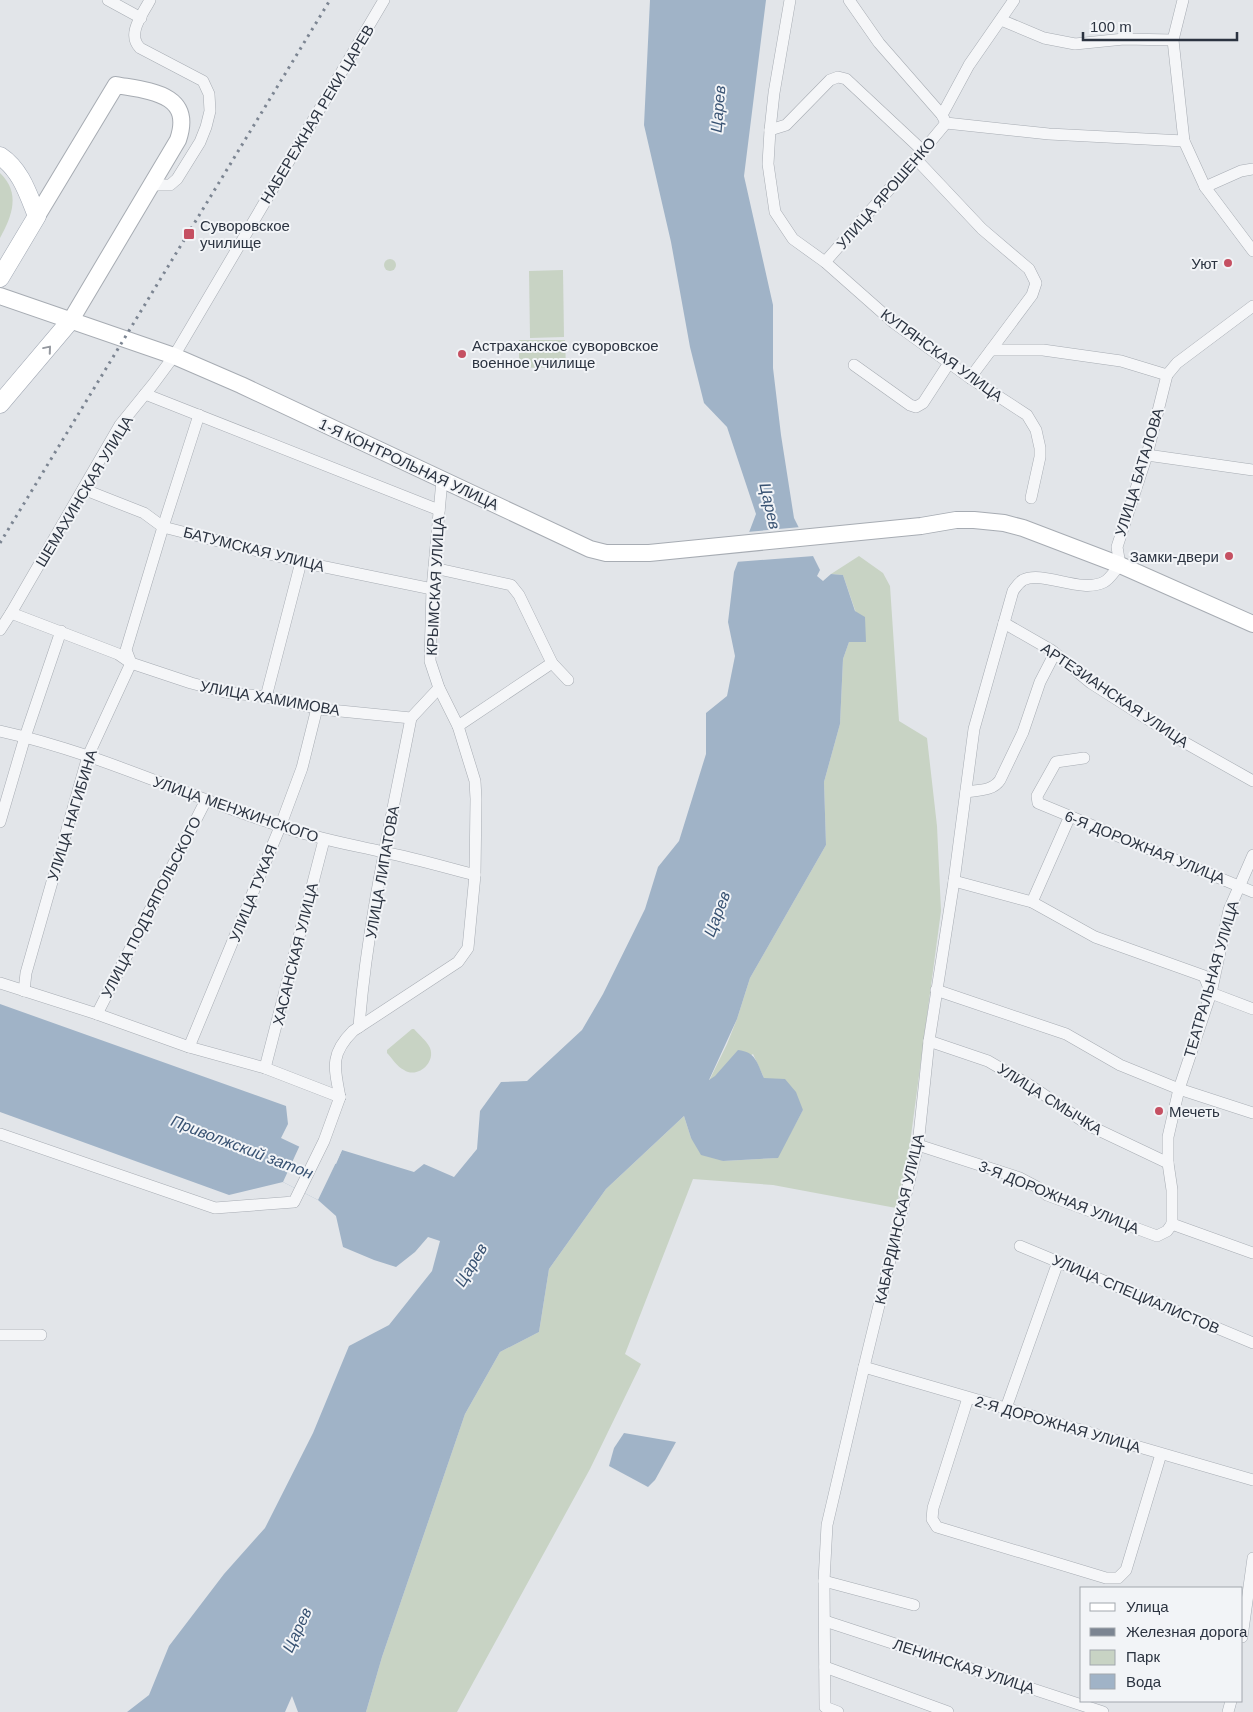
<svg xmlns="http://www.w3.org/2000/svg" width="1253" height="1712" font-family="Arial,sans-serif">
  <rect width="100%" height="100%" fill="#e2e5e9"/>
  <!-- green -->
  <g fill="#c8d3c4">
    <path d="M 0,173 C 21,193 12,216 0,238 Z"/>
    <circle cx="390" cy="265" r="6"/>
    <path d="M 563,270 L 564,337 L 530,338 L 529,271 Z"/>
    <path d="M 519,340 L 565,340 L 566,367 L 519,368 Z"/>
    <path d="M 859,556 L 883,573 L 890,586 L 899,721 L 927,738 L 937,826 L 941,911 L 908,1158 L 896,1208 L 773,1185 L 693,1179 L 625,1354 L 641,1364 L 590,1469 L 457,1712 L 366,1712 L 382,1657 L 465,1414 L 500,1352 L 539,1332 L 549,1269 L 606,1189 L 684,1116 L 691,1138 L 723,1161 L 777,1158 L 803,1110 L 764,1078 L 753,1054 L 709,1081 L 727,1044 L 737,1019 L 750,978 L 826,845 L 824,782 L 840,724 L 843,659 L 849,642 L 866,642 L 843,575 L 831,574 Z"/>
    <path d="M 412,1029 L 414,1029 C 419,1035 427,1041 430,1048 C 436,1063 417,1079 404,1070 C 397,1067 392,1058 387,1053 L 387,1050 Z"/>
  </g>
  <!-- water -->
  <g fill="#a0b3c7">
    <path d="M 650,0 L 766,0 L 744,176 L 773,305 L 773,368 L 781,435 L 794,518 L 820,570 L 817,576 L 823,581 L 831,574 L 843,575 L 855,611 L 865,617 L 866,642 L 849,642 L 843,659 L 840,724 L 824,782 L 826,845 L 750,978 L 737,1019 L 709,1080 L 715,1076 L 738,1050 C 756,1052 757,1063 764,1078 L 785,1079 L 796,1092 L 803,1110 L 778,1158 L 723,1161 L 701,1155 L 691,1138 L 684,1116 L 606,1189 L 549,1269 L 539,1332 L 500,1352 L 465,1414 L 382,1657 L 366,1712 L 298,1712 L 292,1696 L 285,1712 L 127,1712 L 149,1695 L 169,1646 L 224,1574 L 265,1528 L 313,1433 L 349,1346 L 389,1325 L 432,1271 L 440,1241 L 428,1237 L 415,1252 L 396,1267 L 374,1260 L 343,1247 L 336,1216 L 318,1200 L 283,1182 L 229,1195 L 0,1112 L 0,1004 L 286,1106 L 288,1124 L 281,1138 L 336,1164 L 342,1150 L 414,1172 L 424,1164 L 454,1177 L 477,1149 L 480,1111 L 501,1082 L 527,1081 L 582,1030 L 603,994 L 645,909 L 658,867 L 679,841 L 706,754 L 706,713 L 727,696 L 735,656 L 728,622 L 734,572 L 756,514 L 727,427 L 704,403 L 690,347 L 671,242 L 644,125 Z"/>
    <path d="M 624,1433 L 676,1442 L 655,1480 L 648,1487 L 609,1466 L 614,1448 Z"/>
  </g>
  <!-- pier -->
  <g fill="#e2e5e9">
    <path d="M 801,527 L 814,556 L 735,562 L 747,532 Z"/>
    <path d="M 300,1145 L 334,1161 L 340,1149 L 342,1150 L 318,1200 L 283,1182 Z"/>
  </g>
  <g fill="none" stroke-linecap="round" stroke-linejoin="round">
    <!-- minor casing -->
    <g stroke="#a7acb3" stroke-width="12">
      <g id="minor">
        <path d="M 108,0 L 141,18"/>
        <path d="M 150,0 C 143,14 126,34 140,48 L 203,81 L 209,94 L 210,111 L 206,127 L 200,142 L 177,179 L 170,185 L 153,185"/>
        <path d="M 790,0 L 774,93 L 770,130 L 768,164 L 775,212 L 793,239 L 825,262 L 894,323 L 970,378 L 1027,415 L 1036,430 L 1040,448 L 1040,457 L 1031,498"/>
        <path d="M 849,0 L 879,43 L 942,115 L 946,123 L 1049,134 L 1184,141"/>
        <path d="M 1183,0 L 1173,40 L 1184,141 L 1205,187 L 1253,251"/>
        <path d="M 1001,20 L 1044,38 L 1075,44 L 1124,39 L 1173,40"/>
        <path d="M 942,115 L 969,65 L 1014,0"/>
        <path d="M 770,130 L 786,125 L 830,80 L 838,77 L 846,79 L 923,151"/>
        <path d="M 916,159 L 982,229 L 1029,269 L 1036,283 L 1032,295 L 970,378"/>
        <path d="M 1205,187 L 1241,171 L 1253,169"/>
        <path d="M 825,262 L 916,159 L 946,123"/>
        <path d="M 991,350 L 1043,350 L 1121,361 L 1167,375"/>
        <path d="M 854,365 L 910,405 L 916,407 L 923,403 L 949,363"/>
        <path d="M 145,394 L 439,510"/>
        <path d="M 1147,455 L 1253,470"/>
        <path d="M 83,489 L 144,513 L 163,527 L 301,562 L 432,589"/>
        <path d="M 434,568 L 511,585 L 519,595 L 552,663 L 568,680"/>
        <path d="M 11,613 L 118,654 L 131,663 L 191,683 L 225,692 L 266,697 L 320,709 L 411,718 L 439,688"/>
        <path d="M 1004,623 L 1051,650 L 1091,683 L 1182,741 L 1253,781"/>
        <path d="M 0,630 L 11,613 L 120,425 L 154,383 L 174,356 L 384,0"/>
        <path d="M 266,697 L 301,562"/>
        <path d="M 458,726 L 552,663"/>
        <path d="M 0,731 C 96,752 186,796 280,826 C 314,838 348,844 383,852 C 414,858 444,867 475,875"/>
        <path d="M 1084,758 L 1056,762 L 1037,796 L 1038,803 L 1253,892"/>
        <path d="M 966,792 C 978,790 993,791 1000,780 L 1023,732 L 1040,682 L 1055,653"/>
        <path d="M 0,822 L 25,737 L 61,631"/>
        <path d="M 954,881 L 1032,902 L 1095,937 L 1204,976 L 1211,993 L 1253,1009"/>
        <path d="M 1032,902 L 1070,816"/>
        <path d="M 0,983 L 97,1014 L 189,1047 L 265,1068 L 340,1097"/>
        <path d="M 936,990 L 1066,1034 L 1120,1065 L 1179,1089 L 1253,1113"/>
        <path d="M 24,991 L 26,973 L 88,756 L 131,663 L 126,650 L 163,527 L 199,415"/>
        <path d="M 97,1014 L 206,800"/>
        <path d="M 359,1027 C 367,923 391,821 411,718"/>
        <path d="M 929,1041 L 988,1061 L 1031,1086 L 1090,1126 L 1168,1163"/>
        <path d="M 189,1047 L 280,827 L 302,768 L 317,708"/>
        <path d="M 265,1068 L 324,840"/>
        <path d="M 340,1097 C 334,1067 330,1054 353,1031 L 458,962 L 468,948 L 475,875 L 476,799 L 475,781 L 458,726 L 439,688 L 430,661 L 432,589 L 442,480"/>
        <path d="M 0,1134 L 215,1208 L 294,1202 L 324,1141 L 340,1097"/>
        <path d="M 918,1145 L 1020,1178 L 1039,1188 L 1047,1195 L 1157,1236 L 1167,1231 L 1172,1224 L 1253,1253"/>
        <path d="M 1172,1224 L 1172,1190 L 1168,1163 L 1168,1137 L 1179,1089 L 1211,993 L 1229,910 L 1253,855"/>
        <path d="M 1020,1246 L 1253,1343"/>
        <path d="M 0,1335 L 41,1335"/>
        <path d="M 864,1367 L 1253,1480"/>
        <path d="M 968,1398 L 933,1508 L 932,1519 L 937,1527 L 1106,1578 L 1118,1578 L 1126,1570 L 1161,1454"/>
        <path d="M 1006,1408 L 1058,1262"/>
        <path d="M 824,1581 L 914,1605"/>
        <path d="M 825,1621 L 1103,1712"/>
        <path d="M 1242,1637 L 1253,1558"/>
        <path d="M 825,1667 L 948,1712"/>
        <path d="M 838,1712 L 825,1707 L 824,1581 L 827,1525 L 864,1367 L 918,1145 L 929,1041 L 954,881 L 974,729 L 1013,591 C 1016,587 1018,583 1023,580 C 1043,570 1081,594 1104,582 C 1110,579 1115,570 1120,565 L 1117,547 L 1147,455 L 1167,375 L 1177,363 L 1253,306"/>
        <path d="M 1228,1712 L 1231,1701"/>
      </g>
    </g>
    <!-- secondary casing -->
    <g stroke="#a7acb3" stroke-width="18">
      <g id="secondary">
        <path d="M 37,216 L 116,85 C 149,91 194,93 178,140 L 71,320"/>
        <path d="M 0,296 L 174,356 L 241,385 L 590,549 L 606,553 L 649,553 L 921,526 L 956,520 L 974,520 L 1004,523 L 1023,528 L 1120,565 L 1253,624"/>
      </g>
    </g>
    <!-- primary casing -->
    <g stroke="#a2a9b4" stroke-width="19">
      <g id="primary">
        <path d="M 0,156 C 21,170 28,194 37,216 L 0,278"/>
        <path d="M 0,404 L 71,320"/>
      </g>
    </g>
    <!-- minor -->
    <use href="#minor" stroke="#f5f6f8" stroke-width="11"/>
    <!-- secondary -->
    <use href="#secondary" stroke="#fff" stroke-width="16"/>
    <!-- primary -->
    <use href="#primary" stroke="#fff" stroke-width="18"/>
    <!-- rail -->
    <path stroke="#7c8592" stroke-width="3" stroke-dasharray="2.5 5" stroke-linecap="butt" d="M 0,543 L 330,0"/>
  </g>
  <!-- one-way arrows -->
  <defs><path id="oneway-chevron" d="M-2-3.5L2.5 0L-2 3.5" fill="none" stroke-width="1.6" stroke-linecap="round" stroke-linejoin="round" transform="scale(1.25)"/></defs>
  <use stroke="#9599a0" href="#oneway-chevron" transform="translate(48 349) rotate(-50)"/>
  <!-- markers -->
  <g fill="#c55062" stroke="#f2f4f7" stroke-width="2">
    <rect x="183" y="228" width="12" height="12" rx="2.5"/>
    <circle cx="1228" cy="263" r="5"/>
    <circle cx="462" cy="354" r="5"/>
    <circle cx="1229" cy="556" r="5"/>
    <circle cx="1159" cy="1111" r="5"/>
  </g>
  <g text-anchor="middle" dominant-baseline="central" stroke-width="4" stroke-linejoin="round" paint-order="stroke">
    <!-- street labels -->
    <g font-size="15" fill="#2b3340" stroke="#f2f4f7">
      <text transform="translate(317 114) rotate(-59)">НАБЕРЕЖНАЯ РЕКИ ЦАРЕВ</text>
      <text transform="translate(886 193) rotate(-49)">УЛИЦА ЯРОШЕНКО</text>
      <text transform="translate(942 355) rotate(36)">КУПЯНСКАЯ УЛИЦА</text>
      <text transform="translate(409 464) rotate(25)">1-Я КОНТРОЛЬНАЯ УЛИЦА</text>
      <text transform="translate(1139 472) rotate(-73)">УЛИЦА БАТАЛОВА</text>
      <text transform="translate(84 491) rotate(-59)">ШЕМАХИНСКАЯ УЛИЦА</text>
      <text transform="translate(254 549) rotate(14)">БАТУМСКАЯ УЛИЦА</text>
      <text transform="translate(435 586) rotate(-87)">КРЫМСКАЯ УЛИЦА</text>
      <text transform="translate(1115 695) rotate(34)">АРТЕЗИАНСКАЯ УЛИЦА</text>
      <text transform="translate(270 698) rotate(10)">УЛИЦА ХАМИМОВА</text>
      <text transform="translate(236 809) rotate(19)">УЛИЦА МЕНЖИНСКОГО</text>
      <text transform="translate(72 815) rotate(-73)">УЛИЦА НАГИБИНА</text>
      <text transform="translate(1145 847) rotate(22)">6-Я ДОРОЖНАЯ УЛИЦА</text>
      <text transform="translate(382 872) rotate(-80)">УЛИЦА ЛИПАТОВА</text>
      <text transform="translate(253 893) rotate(-68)">УЛИЦА ТУКАЯ</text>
      <text transform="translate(151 907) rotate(-63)">УЛИЦА ПОДЪЯПОЛЬСКОГО</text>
      <text transform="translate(295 954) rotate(-76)">ХАСАНСКАЯ УЛИЦА</text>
      <text transform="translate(1211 979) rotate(-74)">ТЕАТРАЛЬНАЯ УЛИЦА</text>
      <text transform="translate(1050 1099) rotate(32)">УЛИЦА СМЫЧКА</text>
      <text transform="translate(1059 1197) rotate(22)">3-Я ДОРОЖНАЯ УЛИЦА</text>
      <text transform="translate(899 1219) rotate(-77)">КАБАРДИНСКАЯ УЛИЦА</text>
      <text transform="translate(1136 1294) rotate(23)">УЛИЦА СПЕЦИАЛИСТОВ</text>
      <text transform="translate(1058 1424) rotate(16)">2-Я ДОРОЖНАЯ УЛИЦА</text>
      <text transform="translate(964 1666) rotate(18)">ЛЕНИНСКАЯ УЛИЦА</text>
    </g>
    <!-- poi labels -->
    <g font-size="15" fill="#2b3340" stroke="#f2f4f7" text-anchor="start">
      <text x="200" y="225">Суворовское<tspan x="200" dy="17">училище</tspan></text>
      <text x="1218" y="263" text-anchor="end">Уют</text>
      <text x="472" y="345">Астраханское суворовское<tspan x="472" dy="17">военное училище</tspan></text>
      <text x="1219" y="556" text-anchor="end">Замки-двери</text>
      <text x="1169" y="1111">Мечеть</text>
    </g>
    <!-- water labels -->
    <g font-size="16" font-style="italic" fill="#385272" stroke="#f2f4f7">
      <text transform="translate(718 109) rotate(-85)">Царев</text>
      <text transform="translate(770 506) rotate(77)">Царев</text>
      <text transform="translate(717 914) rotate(-69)">Царев</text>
      <text transform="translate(242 1147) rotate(21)">Приволжский затон</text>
      <text transform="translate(471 1265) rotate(-59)">Царев</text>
      <text transform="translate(297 1630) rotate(-65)">Царев</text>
    </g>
  </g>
  <!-- legend -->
  <rect x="1080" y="1587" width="162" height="115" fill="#f2f4f7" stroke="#a2a7ae"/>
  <rect x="1090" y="1603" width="25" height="8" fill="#ffffff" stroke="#a2a7ae"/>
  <text x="1126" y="1612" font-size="15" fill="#2b3340">Улица</text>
  <rect x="1090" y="1628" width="25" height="8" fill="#7c8592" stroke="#a2a7ae"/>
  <text x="1126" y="1637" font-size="15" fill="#2b3340">Железная дорога</text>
  <rect x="1090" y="1650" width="25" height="15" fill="#c8d3c4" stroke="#a2a7ae"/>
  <text x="1126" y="1662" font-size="15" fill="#2b3340">Парк</text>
  <rect x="1090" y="1674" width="25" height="15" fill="#a0b3c7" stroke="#a2a7ae"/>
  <text x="1126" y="1687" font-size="15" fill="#2b3340">Вода</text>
  <!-- scale -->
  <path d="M1083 32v8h154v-8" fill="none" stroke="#2b3340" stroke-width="2.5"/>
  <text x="1090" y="32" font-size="15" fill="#2b3340" stroke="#f2f4f7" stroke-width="4" paint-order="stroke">100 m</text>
</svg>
